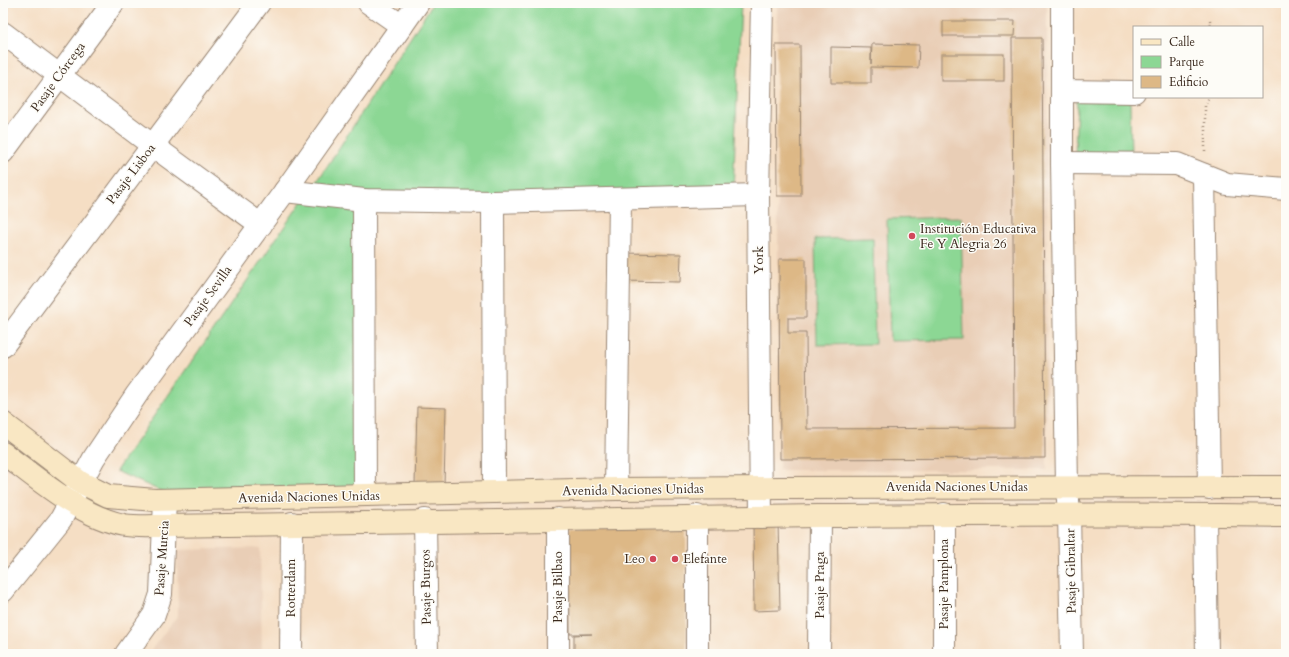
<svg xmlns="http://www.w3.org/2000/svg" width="1289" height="657" font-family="Cardo,serif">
  <rect width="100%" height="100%" fill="#fdfcf7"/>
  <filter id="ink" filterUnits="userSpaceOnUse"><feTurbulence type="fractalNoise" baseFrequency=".025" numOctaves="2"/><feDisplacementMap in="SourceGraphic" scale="8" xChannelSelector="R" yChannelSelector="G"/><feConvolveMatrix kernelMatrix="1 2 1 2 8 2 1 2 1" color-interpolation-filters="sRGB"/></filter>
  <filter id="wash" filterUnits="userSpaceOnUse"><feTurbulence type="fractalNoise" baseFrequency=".012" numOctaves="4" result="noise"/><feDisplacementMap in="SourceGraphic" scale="16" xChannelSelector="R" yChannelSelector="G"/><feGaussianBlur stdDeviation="0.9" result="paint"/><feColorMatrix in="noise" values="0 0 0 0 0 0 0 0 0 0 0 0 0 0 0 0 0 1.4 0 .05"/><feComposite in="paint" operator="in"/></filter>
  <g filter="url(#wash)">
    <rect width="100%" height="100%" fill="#f5dec4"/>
    <!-- built -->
    <g fill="#e9ceb6">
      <path d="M 777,3 L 1047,3 L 1047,470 L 779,470 Z"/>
      <path d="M 260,548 L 262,654 L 148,654 L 178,615 L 177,550 Z"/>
    </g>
    <!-- green -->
    <g fill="#8cd794" stroke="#648059">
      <path d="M 433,3 L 741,3 L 733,192 L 422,199 L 313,188 Z"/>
      <path d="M 1077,100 L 1130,100 L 1131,158 L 1075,158 Z"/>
      <path d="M 304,198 L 362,204 L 364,488 L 165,493 L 116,471 Z"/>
      <path d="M 961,217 L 964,340 L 890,341 L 887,219 Z"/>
      <path d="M 873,238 L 875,344 L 817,345 L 815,239 Z"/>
    </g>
    <g id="blocks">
      <!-- building -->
      <g fill="#ddb886">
        <path d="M 943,21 L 1015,21 L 1014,36 L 943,36 Z"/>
        <path d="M 1012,38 L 1042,38 L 1045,458 L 780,459 L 779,259 L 806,259 L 806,318 L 788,318 L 788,333 L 806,333 L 807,429 L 1014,428 Z"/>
        <path d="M 872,44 L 919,45 L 918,68 L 871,67 L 871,83 L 831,83 L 831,47 L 871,48 L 871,64 Z"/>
        <path d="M 776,45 L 800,45 L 801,196 L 777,196 Z"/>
        <rect x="941" y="54" width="63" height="27"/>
        <path d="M 622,253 L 681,254 L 680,282 L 622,281 Z"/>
        <path d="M 417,407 L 446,408 L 444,485 L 415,485 Z"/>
        <path d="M 753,522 L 778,522 L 780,610 L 754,611 Z"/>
        <path d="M 686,526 L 687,654 L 574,654 L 574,635 L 592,634 L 570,634 L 569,529 Z"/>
      </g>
    </g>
  </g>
  <g filter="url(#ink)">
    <use href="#blocks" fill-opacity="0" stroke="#988471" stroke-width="1"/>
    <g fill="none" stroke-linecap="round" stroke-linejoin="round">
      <!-- street casing -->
      <g stroke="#988471" stroke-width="24">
        <g id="street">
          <path d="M 369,3 L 402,26"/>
          <path d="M 1062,3 L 1062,163 L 1067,487 L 1069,514 L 1072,654"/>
          <path d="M 3,33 L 152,145 L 261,225"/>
          <path d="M 1062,91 L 1134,92"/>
          <path d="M 3,152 L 113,3"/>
          <path d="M 1062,163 L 1177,164 L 1227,184 L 1286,189"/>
          <path d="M 1204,175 L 1209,488"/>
          <path d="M 285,191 L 364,200 L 493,202 L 758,195"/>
          <path d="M 364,200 L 365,495"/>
          <path d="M 493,202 L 494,492"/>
          <path d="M 3,346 L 259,3"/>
          <path d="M 616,489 L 620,199"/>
          <path d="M 1205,515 L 1207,654"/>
          <path d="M 697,516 L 697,654"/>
          <path d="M 761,517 L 758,195 L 762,3"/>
          <path d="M 425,520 L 427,654"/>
          <path d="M 3,591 L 61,519 L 94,458 L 137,394 L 285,191 L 418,3"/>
          <path d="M 126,654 L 154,615 L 161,594 L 165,500"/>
          <path d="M 291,654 L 292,523"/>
          <path d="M 558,654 L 558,519"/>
          <path d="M 819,654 L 820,516"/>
          <path d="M 944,654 L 944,514"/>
        </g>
      </g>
      <!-- secondary casing -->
      <g stroke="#988471" stroke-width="24">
        <g id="secondary">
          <path d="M 3,423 L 80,482 L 108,496 L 155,500 L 616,489 L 781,488 L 1286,487"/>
          <path d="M 3,453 C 38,479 81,517 124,525 C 137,527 152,526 164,526 C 382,521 600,518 818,516 C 974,515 1130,513 1286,516"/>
        </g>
      </g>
      <!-- path -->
      <g stroke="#988471" stroke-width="2.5" stroke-dasharray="1 3" stroke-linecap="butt">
        <path d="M 1210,20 L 1211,27"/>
        <path d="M 1205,151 L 1205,106 L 1209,97"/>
      </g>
      <!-- street -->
      <use href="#street" stroke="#fff" stroke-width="22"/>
      <!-- secondary -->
      <use href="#secondary" stroke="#f9e7c3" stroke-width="22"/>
    </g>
  </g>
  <!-- markers -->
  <g fill="#d1495b" stroke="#fdfcf7" stroke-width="1.5">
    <circle cx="912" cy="236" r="4"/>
    <circle cx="653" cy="559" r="4"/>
    <circle cx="675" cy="559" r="4"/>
  </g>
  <g text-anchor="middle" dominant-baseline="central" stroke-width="3" stroke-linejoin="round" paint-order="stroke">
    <!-- street labels -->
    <g font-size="13" fill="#3b2a1e" stroke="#fdfcf7">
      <text transform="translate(58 77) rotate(-54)">Pasaje Córcega</text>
      <text transform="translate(131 174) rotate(-53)">Pasaje Lisboa</text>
      <text transform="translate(759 260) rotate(-90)">York</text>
      <text transform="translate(208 296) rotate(-54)">Pasaje Sevilla</text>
      <text x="957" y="487">Avenida Naciones Unidas</text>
      <text transform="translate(633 490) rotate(-1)">Avenida Naciones Unidas</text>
      <text transform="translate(309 497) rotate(-1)">Avenida Naciones Unidas</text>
      <text transform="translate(162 558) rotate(-86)">Pasaje Murcia</text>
      <text transform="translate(1071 571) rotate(-91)">Pasaje Gibraltar</text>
      <text transform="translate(944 584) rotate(-90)">Pasaje Pamplona</text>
      <text transform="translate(820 585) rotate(-90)">Pasaje Praga</text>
      <text transform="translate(426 587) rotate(-91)">Pasaje Burgos</text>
      <text transform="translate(558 587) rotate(-90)">Pasaje Bilbao</text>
      <text transform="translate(291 588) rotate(-90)">Rotterdam</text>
    </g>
    <!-- poi labels -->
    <g font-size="13" fill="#3b2a1e" stroke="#fdfcf7" text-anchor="start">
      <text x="920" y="229">Institución Educativa<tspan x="920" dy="15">Fe Y Alegria 26</tspan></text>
      <text x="645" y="559" text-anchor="end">Leo</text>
      <text x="683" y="559">Elefante</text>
    </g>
  </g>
  <!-- margin -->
  <rect width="1289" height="657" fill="none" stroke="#fdfcf7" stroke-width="16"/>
  <!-- legend -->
  <rect x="1133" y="26" width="130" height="72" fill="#fdfcf7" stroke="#afa8a0"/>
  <rect x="1141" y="39" width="20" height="6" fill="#f9e7c3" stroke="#afa8a0"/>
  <text x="1169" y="46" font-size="12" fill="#3b2a1e">Calle</text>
  <rect x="1141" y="56" width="20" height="12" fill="#8cd794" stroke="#afa8a0"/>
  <text x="1169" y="66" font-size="12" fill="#3b2a1e">Parque</text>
  <rect x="1141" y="76" width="20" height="12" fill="#ddb886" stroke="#afa8a0"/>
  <text x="1169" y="86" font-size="12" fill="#3b2a1e">Edificio</text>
</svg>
